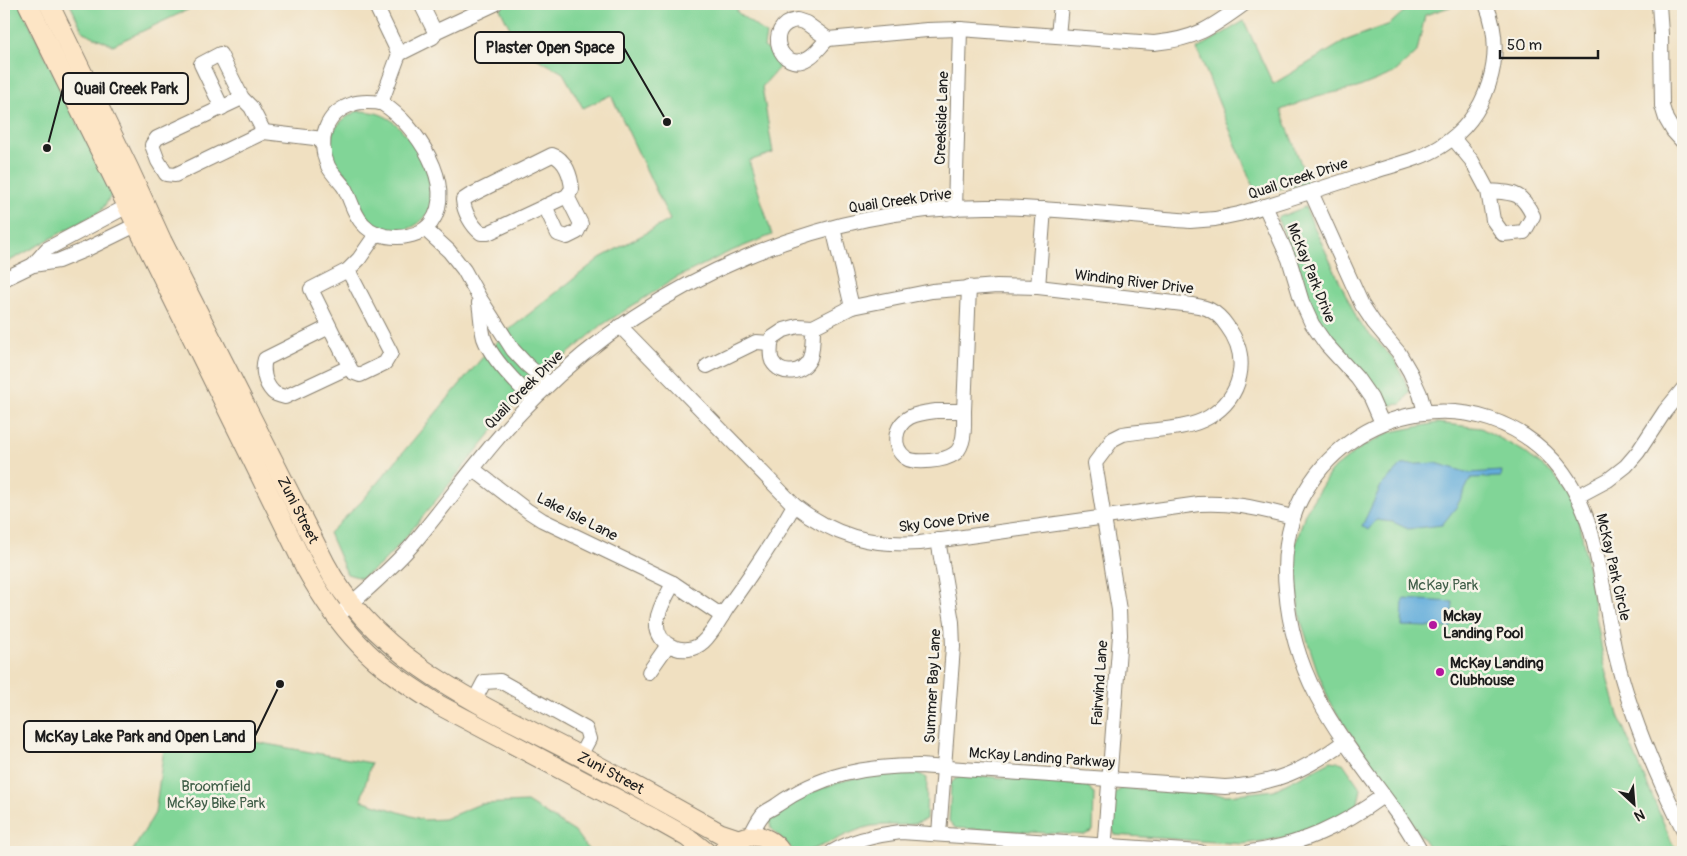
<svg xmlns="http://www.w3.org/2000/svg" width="1687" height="856" font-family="Pangolin,sans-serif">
  <rect width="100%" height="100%" fill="#f7f3e8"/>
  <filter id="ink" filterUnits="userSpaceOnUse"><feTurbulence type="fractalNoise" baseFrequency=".02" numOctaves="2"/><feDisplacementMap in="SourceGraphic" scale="10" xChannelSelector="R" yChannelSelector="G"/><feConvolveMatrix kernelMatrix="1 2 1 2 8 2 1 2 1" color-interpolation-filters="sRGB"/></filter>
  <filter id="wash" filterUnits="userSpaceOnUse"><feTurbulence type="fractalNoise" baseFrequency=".0096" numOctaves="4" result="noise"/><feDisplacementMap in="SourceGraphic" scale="20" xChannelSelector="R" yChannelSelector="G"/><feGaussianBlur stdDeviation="1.12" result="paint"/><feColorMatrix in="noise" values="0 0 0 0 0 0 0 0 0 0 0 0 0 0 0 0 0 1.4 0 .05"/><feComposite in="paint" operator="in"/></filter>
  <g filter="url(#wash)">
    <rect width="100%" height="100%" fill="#f0e0c1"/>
    <!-- green -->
    <g fill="#81d597" stroke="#4e785a">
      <path d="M 4,4 L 20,4 L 112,194 L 101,211 L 4,264 Z"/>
      <path d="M 70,4 L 200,4 L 113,45 L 83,32 Z"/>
      <path d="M 498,4 L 737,4 L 737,12 L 766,34 L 764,47 C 772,52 774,59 781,65 L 762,87 L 773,153 L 749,161 L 772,235 L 729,252 L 676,278 L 602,325 L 550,369 L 518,400 L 402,542 L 380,565 L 361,578 L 347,574 L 329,533 L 362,501 L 487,352 L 510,329 L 600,258 L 670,220 L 611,95 L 583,108 L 563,73 L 520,49 Z"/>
      <path d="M 1412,4 L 1459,4 L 1425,15 L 1417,52 L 1394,73 L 1357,88 L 1317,96 L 1281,110 L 1308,183 L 1256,194 L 1197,49 L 1244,21 L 1273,84 L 1347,40 L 1390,24 Z"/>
      <path d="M 358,111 C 370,111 381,113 391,120 C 413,136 447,190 426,216 C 410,236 379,236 365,213 C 360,204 358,194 353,185 C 351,182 349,178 347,175 C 342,170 336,166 333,158 C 323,136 339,119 358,111 Z"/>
      <path d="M 1305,207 L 1359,323 L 1396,361 L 1410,392 L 1402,404 L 1382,406 L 1367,379 L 1328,342 L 1309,308 L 1303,276 L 1277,218 Z"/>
      <path d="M 1437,423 L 1481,428 L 1523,451 L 1554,475 L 1568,493 L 1578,512 L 1604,662 L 1618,715 L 1672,843 L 1680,852 L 1432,852 L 1331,705 L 1317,670 L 1301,621 L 1295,580 L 1294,550 L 1305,513 L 1331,471 L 1359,449 L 1390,432 Z"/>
      <path d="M 167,726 L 371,763 L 361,800 L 424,820 L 444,819 L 480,804 L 527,802 L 575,832 L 590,852 L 132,852 L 155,813 Z"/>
      <path d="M 1331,761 L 1343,763 L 1361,789 L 1358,803 L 1336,820 L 1291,837 L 1243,844 L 1115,835 L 1112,828 L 1114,794 L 1122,788 L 1228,795 L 1274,790 Z"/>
      <path d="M 916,772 L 927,778 L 926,819 C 910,829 890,823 872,826 C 846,831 820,852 795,852 L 771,828 L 769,819 C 795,798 826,784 859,777 C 877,773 897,774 916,772 Z"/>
      <path d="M 961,774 L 1088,786 L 1094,794 L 1093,831 L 1084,835 L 955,828 L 949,821 L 951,783 Z"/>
    </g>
    <!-- water -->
    <g fill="#63addb" stroke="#40647c">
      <path d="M 1436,463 L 1469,473 L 1502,471 L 1501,477 L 1471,478 L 1457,506 L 1442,525 L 1408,529 L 1393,522 L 1376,520 L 1368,530 L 1362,526 L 1381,486 L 1401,465 Z"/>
      <path d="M 1403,599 L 1453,602 L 1451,628 L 1402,626 Z"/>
    </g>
  </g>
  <g filter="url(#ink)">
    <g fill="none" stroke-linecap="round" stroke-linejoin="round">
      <!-- street casing -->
      <g stroke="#867e6e" stroke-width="16">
        <g id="street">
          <path d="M 375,4 L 399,54 L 381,103"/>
          <path d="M 421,4 L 435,32"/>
          <path d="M 1659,4 L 1661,34 L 1662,106 L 1666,119 L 1673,131 L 1683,142"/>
          <path d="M 797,20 L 806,23 L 828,39 C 821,45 816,54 808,58 C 781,75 762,25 797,20 Z"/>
          <path d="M 1058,36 L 1061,4"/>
          <path d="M 828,39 L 927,30 L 960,29 L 1154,43 C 1196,39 1211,28 1244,4"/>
          <path d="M 399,54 L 433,37 L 435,32 L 495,4"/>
          <path d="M 242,98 L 157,138 L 152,145 L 158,161 L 166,174 L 175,175 L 264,132"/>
          <path d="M 368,102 C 373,102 379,102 383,104 C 415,124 458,186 431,223 C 417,241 379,242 363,224 C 353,214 351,199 344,187 C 339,180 332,174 328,166 C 317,140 325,113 353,104 C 357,102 363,102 368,102 Z"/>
          <path d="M 222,108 L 201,64 L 220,54 L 242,98 L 251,107 L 264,132 L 323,139"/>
          <path d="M 1453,138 L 1472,161 L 1488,191 L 1493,220 L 1503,234 L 1524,232 L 1533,216 C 1521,191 1514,193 1488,191"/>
          <path d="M 552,155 C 566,159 571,177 572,189 L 567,196 L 488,233 L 481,233 C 472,226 464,212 463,200 L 469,196 Z"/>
          <path d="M 1311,192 L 1362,305 L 1374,323 L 1399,353 L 1410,372 L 1420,394 L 1425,412"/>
          <path d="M 545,206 L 558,234 L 567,237 L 577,232 L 581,224 L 567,196"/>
          <path d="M 1265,206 L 1289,259 L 1302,302 L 1312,324 L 1326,344 L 1357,378 L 1371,398 L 1382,423"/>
          <path d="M 955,209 L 960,29"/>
          <path d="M 833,228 L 852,307"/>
          <path d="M 426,230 L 449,251 L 464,270 L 479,297 L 513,350 L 527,365 L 549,384"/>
          <path d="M 33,265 L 47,249 L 135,202"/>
          <path d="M 348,270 L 391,353 L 385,363 L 360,375 L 352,372 L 311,289 L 348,270 L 359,259 L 377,233"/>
          <path d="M 4,279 L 33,265 L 58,261 L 87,249 L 144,221"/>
          <path d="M 1038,287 L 1044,209"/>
          <path d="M 479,303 C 481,314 481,327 484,338 C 491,358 518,385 533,399"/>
          <path d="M 620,326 L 794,505 C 834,536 870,546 920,543 L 1199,504 C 1235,502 1259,509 1293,517"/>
          <path d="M 798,326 L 813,327 C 813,336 813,349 810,358 C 803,374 781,377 772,361 C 769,354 771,345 772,338 L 784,330 Z"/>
          <path d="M 329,327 L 265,359 C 262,369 264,383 273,392 C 275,394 281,396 285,397 L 349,367"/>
          <path d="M 813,327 L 852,307 L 932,291 L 997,286 L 1038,287 L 1192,305 C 1198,306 1206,307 1210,310 C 1216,313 1223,320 1227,326 C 1251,358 1242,397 1209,417 C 1186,431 1150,429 1123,434 L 1113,439 L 1095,463 L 1119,610 L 1120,635 L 1104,852"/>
          <path d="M 707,366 L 756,342 L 771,343"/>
          <path d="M 936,411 L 964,411 C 964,420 965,433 962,442 C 961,445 958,452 954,454 C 945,461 915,464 906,458 C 891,447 894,426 910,417 C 918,413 928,412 936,411 Z"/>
          <path d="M 964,411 L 969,287"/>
          <path d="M 473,469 L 528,511 L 542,520 L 673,583 L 722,616"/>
          <path d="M 1578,496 L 1608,480 L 1626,466 L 1638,452 L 1665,411 L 1683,389"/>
          <path d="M 938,540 L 952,622 L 953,647 L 939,834"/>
          <path d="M 673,583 C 668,595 658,608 657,622 C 655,646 686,658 703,642 C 713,633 720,619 727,608 C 751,575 774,541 794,505"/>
          <path d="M 337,617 C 362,593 390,571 413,544 C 454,495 490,442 536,397 C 656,278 825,205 994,207 C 1060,208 1125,216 1190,221 L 1215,219 L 1239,214 C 1282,201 1326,187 1369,173 C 1393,165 1419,160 1440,147 C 1488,117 1507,56 1486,4"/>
          <path d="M 649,672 L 668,645"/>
          <path d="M 474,701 L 484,682 L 500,681 L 586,729 L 589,739 L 580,756"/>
          <path d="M 750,836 C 754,829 758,819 764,813 C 768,810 773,808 777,805 C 821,774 866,766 919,766 L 1225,787 C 1273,785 1306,770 1344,742"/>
          <path d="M 832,852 C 853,840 876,835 901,832 L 1200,852"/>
          <path d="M 1250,852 C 1304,844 1340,827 1383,796"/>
          <path d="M 1421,852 C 1413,838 1405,824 1395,811 C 1342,738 1293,683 1286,589 C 1283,559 1287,526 1301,499 C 1350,403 1480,380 1554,461 C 1600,512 1601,592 1616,656 C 1631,717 1655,773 1683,829"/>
        </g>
      </g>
      <!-- secondary casing -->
      <g stroke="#867e6e" stroke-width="21">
        <g id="secondary">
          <path d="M 28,4 L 306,569 C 321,596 338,622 359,644 C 382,669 411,687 439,705 L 653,818 L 687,837 L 706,852"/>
          <path id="s1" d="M 49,4 L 129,169 L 162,241 L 325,563 C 375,659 479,704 570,751 C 620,777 670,805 720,833 L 738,839"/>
          <path d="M 722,852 C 738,833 766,829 781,852"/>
        </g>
      </g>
      <!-- street -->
      <use href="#street" stroke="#fff" stroke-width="14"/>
      <!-- secondary -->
      <use href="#secondary" stroke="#fde5c5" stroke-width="19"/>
    </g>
  </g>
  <!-- markers -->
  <g fill="#b5179e" stroke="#f7f3e8" stroke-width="2">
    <circle cx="1433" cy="625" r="5"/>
    <circle cx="1440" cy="672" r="5"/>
  </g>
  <g text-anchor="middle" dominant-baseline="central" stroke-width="5" stroke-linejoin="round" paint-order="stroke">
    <!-- street labels -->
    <g font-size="15" fill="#1c1c1c" stroke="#f7f3e8">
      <text transform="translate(942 118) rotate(-88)">Creekside Lane</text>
      <text transform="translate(1298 179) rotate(-18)">Quail Creek Drive</text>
      <text transform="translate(900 201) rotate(-8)">Quail Creek Drive</text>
      <text transform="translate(1311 273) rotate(68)">McKay Park Drive</text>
      <text transform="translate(1134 282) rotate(7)">Winding River Drive</text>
      <text transform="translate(524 390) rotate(-45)">Quail Creek Drive</text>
      <text stroke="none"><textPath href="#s1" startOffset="564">Zuni Street</textPath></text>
      <text transform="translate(577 517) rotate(27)">Lake Isle Lane</text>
      <text transform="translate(944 522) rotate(-7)">Sky Cove Drive</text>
      <text transform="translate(1613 567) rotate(77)">McKay Park Circle</text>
      <text transform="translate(1100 683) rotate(-86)">Fairwind Lane</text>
      <text transform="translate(933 686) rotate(-87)">Summer Bay Lane</text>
      <text transform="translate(1042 758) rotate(4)">McKay Landing Parkway</text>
      <text stroke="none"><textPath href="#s1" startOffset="984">Zuni Street</textPath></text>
    </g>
    <!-- park labels -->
    <g font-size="15" fill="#3f5d47" stroke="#f7f3e8">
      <text x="1443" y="585">McKay Park</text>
      <text x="216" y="786">Broomfield<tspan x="216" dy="17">McKay Bike Park</tspan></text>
    </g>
    <!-- poi labels -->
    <g font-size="15" font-weight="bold" fill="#1c1c1c" stroke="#f7f3e8" text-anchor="start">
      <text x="1443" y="616">Mckay<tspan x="1443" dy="17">Landing Pool</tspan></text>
      <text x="1450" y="663">McKay Landing<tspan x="1450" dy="17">Clubhouse</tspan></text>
    </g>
  </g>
  <!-- callouts -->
  <path fill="none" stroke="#1c1c1c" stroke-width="2" d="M667 122L624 48M47 148L63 88M280 684L255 736"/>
  <g fill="#1c1c1c" stroke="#f7f3e8" stroke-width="2">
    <circle cx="667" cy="122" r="5"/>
    <circle cx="47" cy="148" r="5"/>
    <circle cx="280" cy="684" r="5"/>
  </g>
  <g fill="#f7f3e8" stroke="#1c1c1c" stroke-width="2">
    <rect x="475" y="32" width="149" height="31" rx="5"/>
    <rect x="63" y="73" width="125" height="31" rx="5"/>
    <rect x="24" y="721" width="231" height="31" rx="5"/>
  </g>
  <g font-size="16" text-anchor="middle" font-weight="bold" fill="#1c1c1c">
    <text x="550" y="53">Plaster Open Space</text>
    <text x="126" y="94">Quail Creek Park</text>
    <text x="140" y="742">McKay Lake Park and Open Land</text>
  </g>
  <!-- margin -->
  <rect width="1687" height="856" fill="none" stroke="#f7f3e8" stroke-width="20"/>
  <!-- north arrow -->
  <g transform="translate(1634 804) rotate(154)" stroke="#f7f3e8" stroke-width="4" paint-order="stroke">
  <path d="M0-4L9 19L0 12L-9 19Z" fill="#1c1c1c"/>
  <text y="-8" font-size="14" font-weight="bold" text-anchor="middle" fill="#1c1c1c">N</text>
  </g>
  <!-- scale -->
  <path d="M1500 50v8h98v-8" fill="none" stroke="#1c1c1c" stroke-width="2.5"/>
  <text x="1507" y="50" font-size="15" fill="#1c1c1c" stroke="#f7f3e8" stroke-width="4" paint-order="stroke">50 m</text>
</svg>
